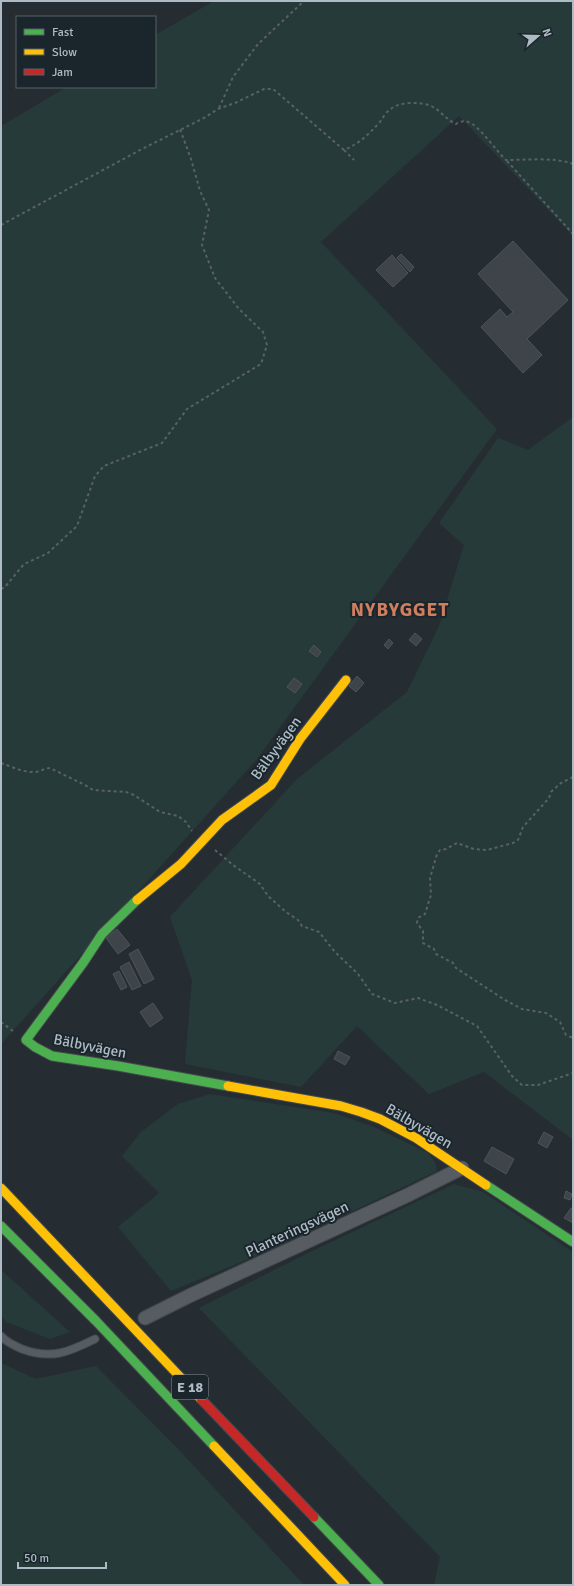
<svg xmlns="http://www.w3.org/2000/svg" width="574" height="1586" font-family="Signika,sans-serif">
  <rect width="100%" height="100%" fill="#262d32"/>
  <!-- green -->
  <g fill="#263a39">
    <path d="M 214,1 L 573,1 L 573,236 L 459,116 L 321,242 L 497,429 L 257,759 L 1,1044 L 1,126 L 67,87 L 155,87 L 155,35 Z"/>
    <path d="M 573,417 L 573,1140 L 484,1072 L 429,1094 L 357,1026 L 301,1087 L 185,1064 L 192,980 L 170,917 L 297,779 L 407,692 L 439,626 L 464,545 L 439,523 L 498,438 L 528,450 Z"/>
    <path d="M 210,1094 L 334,1113 L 374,1127 L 428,1153 L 435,1162 L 437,1171 L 273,1249 L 171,1291 L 118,1227 L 159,1193 L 122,1156 L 141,1132 L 178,1104 Z"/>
    <path d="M 454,1184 L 483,1192 L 573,1252 L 573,1585 L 434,1585 L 440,1557 L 199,1308 L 306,1254 Z"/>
    <path d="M 1,1270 L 70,1332 L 50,1339 L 6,1322 L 1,1316 Z"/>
    <path d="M 1,1363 L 36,1379 L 96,1366 L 180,1451 L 304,1585 L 1,1585 Z"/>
  </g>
  <!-- building -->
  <g fill="#3e4449" stroke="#4e555a">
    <path d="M 513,241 L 568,300 L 527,339 L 542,355 L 523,373 L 481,327 L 500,309 L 507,317 L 513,312 L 478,274 Z"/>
    <path d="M 401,254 L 414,267 L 410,272 L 397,258 Z"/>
    <path d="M 392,255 L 408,273 L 393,287 L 376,270 Z"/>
    <path d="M 415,633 L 422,639 L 416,646 L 409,640 Z"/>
    <path d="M 389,639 L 393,643 L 388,649 L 384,645 Z"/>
    <path d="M 314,645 L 321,652 L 317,657 L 309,651 Z"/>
    <path d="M 357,676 L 364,683 L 356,692 L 349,686 Z"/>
    <path d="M 294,678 L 302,684 L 295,693 L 287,687 Z"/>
    <path d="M 117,929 L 130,945 L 118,954 L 106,938 Z"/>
    <path d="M 138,949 L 154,979 L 144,984 L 129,954 Z"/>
    <path d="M 129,962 L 141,986 L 132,990 L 120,967 Z"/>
    <path d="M 119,971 L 127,987 L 121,990 L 113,974 Z"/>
    <path d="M 153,1003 L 163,1018 L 150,1027 L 140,1012 Z"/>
    <path d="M 338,1051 L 350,1057 L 345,1065 L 334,1059 Z"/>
    <path d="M 544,1132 L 553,1137 L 547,1148 L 538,1143 Z"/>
    <path d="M 492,1147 L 514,1159 L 506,1174 L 484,1161 Z"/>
    <path d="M 566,1191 L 572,1194 L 570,1200 L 564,1198 Z"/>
    <path d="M 571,1208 L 573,1209 L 573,1223 L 564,1218 Z"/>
  </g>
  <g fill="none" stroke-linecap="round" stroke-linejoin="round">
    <!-- lane casing -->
    <g stroke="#44494d" stroke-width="9">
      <path id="lane" d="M 1,1336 C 6,1342 15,1346 22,1349 C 51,1360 69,1352 95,1339"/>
    </g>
    <!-- street casing -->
    <g stroke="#44494d" stroke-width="15">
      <path id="street" d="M 145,1318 L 189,1296 L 408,1195 L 462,1168"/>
    </g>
    <!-- fast casing -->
    <g stroke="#44494d" stroke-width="11">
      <g id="fast">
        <path d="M 137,900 L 102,934 L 83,963 L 26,1040 L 35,1047 L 52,1056 L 118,1066 L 228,1086"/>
        <path d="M 486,1185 L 573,1242"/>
        <path d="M 1,1226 L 96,1321 L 214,1446"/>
        <path d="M 314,1517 L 379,1585"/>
      </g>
    </g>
    <!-- slow casing -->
    <g stroke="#44494d" stroke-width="11">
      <g id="slow">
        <path d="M 137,900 L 181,864 L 222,820 L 271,785 L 300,739 L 346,680"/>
        <path d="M 228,1086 L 341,1106 L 361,1112 L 380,1119 L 416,1138 L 486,1185"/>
        <path d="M 1,1188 L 201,1399"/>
        <path d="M 214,1446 L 345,1585"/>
      </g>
    </g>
    <!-- jam casing -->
    <g stroke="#44494d" stroke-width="11">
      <path id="jam" d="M 201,1399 L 314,1517"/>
    </g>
    <!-- path -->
    <g stroke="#5a6065" stroke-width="2" stroke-dasharray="3 3" stroke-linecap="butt">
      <path d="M 219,108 L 233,77 L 258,44 L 304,1"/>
      <path d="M 344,150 L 354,160"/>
      <path d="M 507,161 L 573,234"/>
      <path d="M 1,225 L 142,149 L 204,118 L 218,109 L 235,103 L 264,89 L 273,89 L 280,95 L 344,150 C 360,143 368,135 380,122 C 383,117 387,111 392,108 C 400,102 419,102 428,105 C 439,108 445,119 456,124 C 459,122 464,120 468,122 C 478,124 497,152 506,160 C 525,160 557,157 573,164"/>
      <path d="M 1,589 L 5,587 L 24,564 L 48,553 L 77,526 L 95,476 L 104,466 L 162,443 L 187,409 L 261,364 L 267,345 L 263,332 L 239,309 L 215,278 L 202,245 L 209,210 L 200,191 L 191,159 L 180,129"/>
      <path d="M 1,763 C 10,766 22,772 32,772 C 39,773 44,768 50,768 L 85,785 L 93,790 L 126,792 L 134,795 L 160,812 L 178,816 L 186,822 L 192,831"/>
      <path d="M 573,777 L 561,783 L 551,792 L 549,798 L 523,827 L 518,840 L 513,843 L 487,850 L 474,849 L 457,843 L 446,849 L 440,850 L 437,854 L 430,878 L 431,895 L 425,914 L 418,918 L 417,923 L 423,931 L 423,943 L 434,949 L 436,954 L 453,963 L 456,968 L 505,1000 L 522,1009 L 546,1013 L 560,1022 L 566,1035 L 573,1038"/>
      <path d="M 215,850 L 233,865 L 260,884 L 268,896 L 286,912 L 298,920 L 302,926 L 319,932 L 335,952 L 358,974 L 372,994 L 395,1003 L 418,998 L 437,1005 L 477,1026 L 512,1076 L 522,1085 L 538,1085 L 573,1073"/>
      <path d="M 1,1022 L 13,1031"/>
    </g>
    <!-- lane -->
    <use href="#lane" stroke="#565c61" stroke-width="7"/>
    <!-- street -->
    <use href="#street" stroke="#565c61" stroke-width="13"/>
    <!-- fast -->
    <use href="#fast" stroke="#4caf50" stroke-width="9"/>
    <!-- slow -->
    <use href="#slow" stroke="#ffc107" stroke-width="9"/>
    <!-- jam -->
    <use href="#jam" stroke="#c62828" stroke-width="9"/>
  </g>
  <g text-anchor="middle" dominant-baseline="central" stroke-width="4" stroke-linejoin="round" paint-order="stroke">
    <!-- shield labels -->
    <rect fill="#1a252c" stroke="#828e96" stroke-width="1" x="172" y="1375" width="36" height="24" rx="3"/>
    <g font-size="14" font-weight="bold" fill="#afbbc4">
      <text x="190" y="1387">E 18</text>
    </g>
    <!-- street labels -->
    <g font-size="15" fill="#afbbc4" stroke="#1a252c">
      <text transform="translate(276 748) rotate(-54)">Bälbyvägen</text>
      <text transform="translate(90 1046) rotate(11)">Bälbyvägen</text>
      <text transform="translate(419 1126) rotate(30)">Bälbyvägen</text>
      <text transform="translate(297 1229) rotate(-25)">Planteringsvägen</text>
    </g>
    <!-- district labels -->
    <g font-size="19" font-weight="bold" letter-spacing="1" fill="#cf7f5f" stroke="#1a252c">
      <text x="400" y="610">NYBYGGET</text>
    </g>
  </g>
  <!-- border -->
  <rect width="574" height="1586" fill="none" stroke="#afbbc4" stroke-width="4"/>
  <!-- legend -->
  <rect x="16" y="16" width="140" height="72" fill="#1a252c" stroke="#566169"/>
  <rect x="24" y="29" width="20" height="6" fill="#4caf50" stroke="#566169"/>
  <text x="52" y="36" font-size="12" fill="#afbbc4">Fast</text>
  <rect x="24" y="49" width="20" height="6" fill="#ffc107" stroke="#566169"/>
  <text x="52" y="56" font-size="12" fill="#afbbc4">Slow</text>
  <rect x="24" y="69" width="20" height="6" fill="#c62828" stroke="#566169"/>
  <text x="52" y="76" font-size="12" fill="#afbbc4">Jam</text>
  <!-- north arrow -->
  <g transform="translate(538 36) rotate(70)" stroke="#1a252c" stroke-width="3" paint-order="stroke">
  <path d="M0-3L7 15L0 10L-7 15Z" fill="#afbbc4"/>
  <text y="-6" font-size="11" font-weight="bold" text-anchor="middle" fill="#afbbc4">N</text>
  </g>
  <!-- scale -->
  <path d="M18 1562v6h88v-6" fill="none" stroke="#afbbc4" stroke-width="2"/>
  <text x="24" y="1562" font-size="12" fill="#afbbc4" stroke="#1a252c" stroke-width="3" paint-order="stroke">50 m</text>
</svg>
